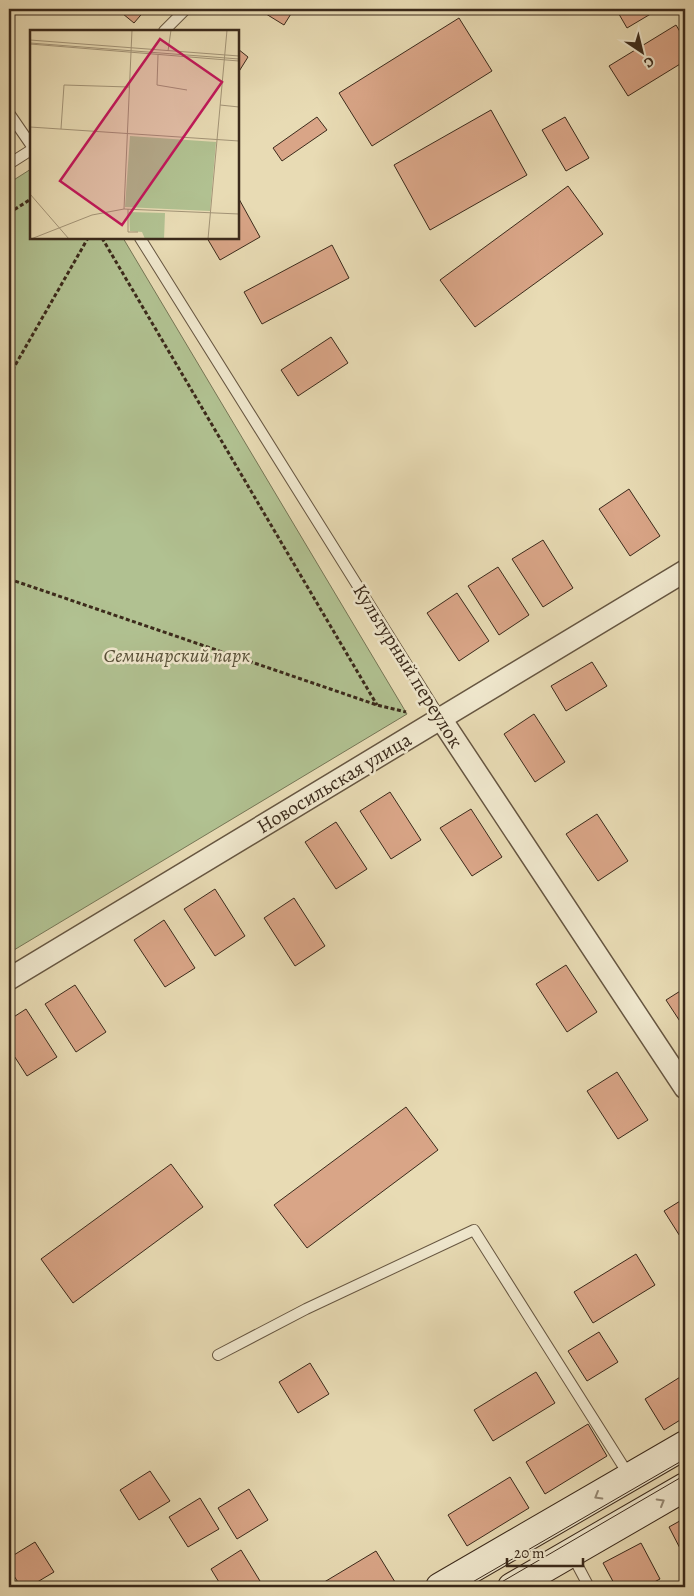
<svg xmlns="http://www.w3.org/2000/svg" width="694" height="1596" font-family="Alegreya,serif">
  <rect width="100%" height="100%" fill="#e8dbb4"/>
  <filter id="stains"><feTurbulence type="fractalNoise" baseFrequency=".004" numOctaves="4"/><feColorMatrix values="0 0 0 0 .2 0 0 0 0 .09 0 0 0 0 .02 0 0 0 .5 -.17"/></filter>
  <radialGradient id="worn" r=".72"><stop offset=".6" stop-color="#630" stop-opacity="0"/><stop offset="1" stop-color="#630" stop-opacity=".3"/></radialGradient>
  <!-- green -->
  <path fill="#b1c191" stroke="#767656" d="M 31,169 L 31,238 L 123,238 L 407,714 L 9,953 L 9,183 Z"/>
  <!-- building -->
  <g fill="#d9a587" stroke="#3b2a1b">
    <path d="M 117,9 L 146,9 L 134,23 Z"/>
    <path d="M 258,9 L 294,9 L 284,25 Z"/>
    <path d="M 616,9 L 659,9 L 627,28 Z"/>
    <path d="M 459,18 L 492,71 L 372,146 L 339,93 Z"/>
    <path d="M 676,25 L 685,40 L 685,61 L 628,96 L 609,66 Z"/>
    <path d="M 238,49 L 248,57 L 238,73 Z"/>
    <path d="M 491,110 L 527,175 L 430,230 L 394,165 Z"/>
    <path d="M 317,117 L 327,130 L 282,161 L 273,148 Z"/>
    <path d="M 565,117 L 589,158 L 566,171 L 542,130 Z"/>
    <path d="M 568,186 L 603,234 L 475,327 L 440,280 Z"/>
    <path d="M 239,199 L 260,237 L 220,260 L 207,238 L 238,238 Z"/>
    <path d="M 332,245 L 349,278 L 262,324 L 244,292 Z"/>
    <path d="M 331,337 L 348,363 L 298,396 L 281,370 Z"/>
    <path d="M 629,489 L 660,536 L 630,556 L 599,509 Z"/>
    <path d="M 543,540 L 573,588 L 543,607 L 512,559 Z"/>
    <path d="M 498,567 L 529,615 L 499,635 L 468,586 Z"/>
    <path d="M 457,593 L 489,641 L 459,661 L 427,613 Z"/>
    <path d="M 592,662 L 607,686 L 566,711 L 551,686 Z"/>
    <path d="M 534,714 L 565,762 L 535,782 L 504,734 Z"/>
    <path d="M 390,792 L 421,840 L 391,859 L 360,811 Z"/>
    <path d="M 471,809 L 502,857 L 472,876 L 440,828 Z"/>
    <path d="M 597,814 L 628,861 L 598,881 L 566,834 Z"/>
    <path d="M 336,822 L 367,869 L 336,889 L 305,842 Z"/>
    <path d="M 215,889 L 245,936 L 215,956 L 184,909 Z"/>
    <path d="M 294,898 L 325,946 L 295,966 L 264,918 Z"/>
    <path d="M 164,920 L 195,968 L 165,987 L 134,940 Z"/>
    <path d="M 566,965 L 597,1012 L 567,1032 L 536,984 Z"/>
    <path d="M 75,985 L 106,1032 L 76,1052 L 45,1004 Z"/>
    <path d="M 685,988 L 685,1029 L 666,1000 Z"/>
    <path d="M 26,1009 L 57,1057 L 27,1076 L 9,1048 L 9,1020 Z"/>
    <path d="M 617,1072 L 648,1120 L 618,1139 L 587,1091 Z"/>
    <path d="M 406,1107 L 438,1150 L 307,1248 L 274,1205 Z"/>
    <path d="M 171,1164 L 203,1207 L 73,1303 L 41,1259 Z"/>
    <path d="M 685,1198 L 685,1240 L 683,1241 L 664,1211 Z"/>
    <path d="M 636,1254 L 655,1285 L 593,1323 L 574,1292 Z"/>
    <path d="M 599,1332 L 618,1362 L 587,1381 L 568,1351 Z"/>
    <path d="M 310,1363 L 329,1394 L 298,1413 L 279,1382 Z"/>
    <path d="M 536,1372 L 555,1403 L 493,1441 L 474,1410 Z"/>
    <path d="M 685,1374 L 685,1417 L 664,1430 L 645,1399 Z"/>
    <path d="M 588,1424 L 607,1456 L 545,1494 L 526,1462 Z"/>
    <path d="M 150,1471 L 170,1501 L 139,1520 L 120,1490 Z"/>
    <path d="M 510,1477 L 529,1508 L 467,1546 L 448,1515 Z"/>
    <path d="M 249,1489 L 268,1520 L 237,1539 L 218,1508 Z"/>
    <path d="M 200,1498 L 219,1529 L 188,1547 L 169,1517 Z"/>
    <path d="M 685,1518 L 685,1558 L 669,1527 Z"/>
    <path d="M 35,1542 L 54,1572 L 29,1587 L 21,1587 L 9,1568 L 9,1558 Z"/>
    <path d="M 641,1543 L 660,1579 L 645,1587 L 616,1587 L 603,1563 Z"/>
    <path d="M 241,1550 L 260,1581 L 250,1587 L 222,1587 L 211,1569 Z"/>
    <path d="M 376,1551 L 395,1582 L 387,1587 L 316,1587 Z"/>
  </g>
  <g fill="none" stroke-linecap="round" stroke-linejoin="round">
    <!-- lane casing -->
    <g stroke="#665641" stroke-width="12">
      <g id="lane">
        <path d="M 164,31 L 186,9"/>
        <path d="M 9,113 L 31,145"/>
        <path d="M 9,164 L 31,150"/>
        <path d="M 140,238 L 441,719"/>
        <path d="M 218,1355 L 306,1309 L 474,1230 L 630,1477"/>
        <path d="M 572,1555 L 589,1587"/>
      </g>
    </g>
    <!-- street casing -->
    <g stroke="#665641" stroke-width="24">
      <g id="street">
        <path d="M 441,719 L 685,1088"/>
        <path d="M 9,979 L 685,571"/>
      </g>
    </g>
    <!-- secondary casing -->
    <g stroke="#3b2a1b" stroke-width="30">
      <g id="secondary">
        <path d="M 440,1587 L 685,1445"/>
        <path d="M 512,1587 L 685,1487"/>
      </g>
    </g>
    <!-- path -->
    <g stroke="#3b2a1b" stroke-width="3" stroke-dasharray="4 2.5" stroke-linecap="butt">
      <path d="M 9,213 L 31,199"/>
      <path d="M 102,238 L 377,705"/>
      <path d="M 9,376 L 88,238"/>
      <path d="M 9,579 L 377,705 L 406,712"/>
    </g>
    <!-- lane -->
    <use href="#lane" stroke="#f0e8ce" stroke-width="10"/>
    <!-- street -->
    <use href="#street" stroke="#f0e8ce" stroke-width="21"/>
    <!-- secondary -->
    <use href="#secondary" stroke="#f0e8ce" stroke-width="28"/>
    <!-- tram -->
    <g stroke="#3b2a1b" stroke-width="1">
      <path d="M 464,1587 L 685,1459"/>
      <path d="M 493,1587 L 685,1475"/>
    </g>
  </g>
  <!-- one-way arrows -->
  <defs><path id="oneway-chevron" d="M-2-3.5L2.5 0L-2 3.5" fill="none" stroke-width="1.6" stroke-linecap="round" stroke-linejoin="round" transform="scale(1.25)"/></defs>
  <g stroke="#968974">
    <use href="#oneway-chevron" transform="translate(598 1496) rotate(150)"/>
    <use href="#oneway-chevron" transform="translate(661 1502) rotate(-30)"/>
  </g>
  <g text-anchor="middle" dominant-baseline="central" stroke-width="5" stroke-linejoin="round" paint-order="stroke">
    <!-- park labels -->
    <g font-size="20" font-style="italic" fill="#585038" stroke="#f0e8ce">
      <text x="177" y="655">Семинарский парк</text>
    </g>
    <!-- street labels -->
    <g font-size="20" fill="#3b2a1b" stroke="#f0e8ce">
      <text transform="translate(408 666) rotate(58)">Культурный переулок</text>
      <text transform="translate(334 783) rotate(-31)">Новосильская улица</text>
    </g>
  </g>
  <!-- overview -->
  <g transform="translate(30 30)">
    <rect width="209" height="209" fill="#e8dbb4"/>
    <path d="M 100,106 L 186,112 L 180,181 L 95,177 ZM 99,182 L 135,183 L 134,209 L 115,209 L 112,202 L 100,201 Z" fill="#b1c191"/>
    <path fill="none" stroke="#a39477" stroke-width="1" d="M 0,10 L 209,26M 0,13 L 209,29M 0,14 L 209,31M 138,21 L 141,0M 128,25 L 127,55 L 157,60M 190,75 L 209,77M 0,97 L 209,111M 31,99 L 34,55 L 99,57M 0,164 L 39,209M 94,179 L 102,0M 98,179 L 98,202 L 108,202M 1,209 L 62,185 L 94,179 L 209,184M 178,209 L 197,0"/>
    <path fill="#c2185b" fill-opacity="0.15" stroke="#c2185b" stroke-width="2.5" d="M 130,9 L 192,52 L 92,195 L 30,151 Z"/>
    <rect width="209" height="209" fill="none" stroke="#3b2a1b" stroke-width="2.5"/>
  </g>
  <!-- margin -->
  <rect width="694" height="1596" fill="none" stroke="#e8dbb4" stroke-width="30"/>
  <rect x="10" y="10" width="674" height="1576" fill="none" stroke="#3b2a1b" stroke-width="2.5"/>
  <rect x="15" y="15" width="664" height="1566" fill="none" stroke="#3b2a1b"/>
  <!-- north arrow -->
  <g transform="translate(642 52) rotate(145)" stroke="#f0e8ce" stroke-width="4" paint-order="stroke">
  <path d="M0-4L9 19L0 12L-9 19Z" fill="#3b2a1b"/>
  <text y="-8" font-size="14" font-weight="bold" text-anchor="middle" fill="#3b2a1b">С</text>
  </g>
  <!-- scale -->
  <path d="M507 1558v8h76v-8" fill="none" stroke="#3b2a1b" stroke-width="2.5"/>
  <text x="514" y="1558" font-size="15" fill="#3b2a1b" stroke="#f0e8ce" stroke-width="4" paint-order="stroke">20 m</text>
  <rect width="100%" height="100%" filter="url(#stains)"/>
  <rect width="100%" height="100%" fill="url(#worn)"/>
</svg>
